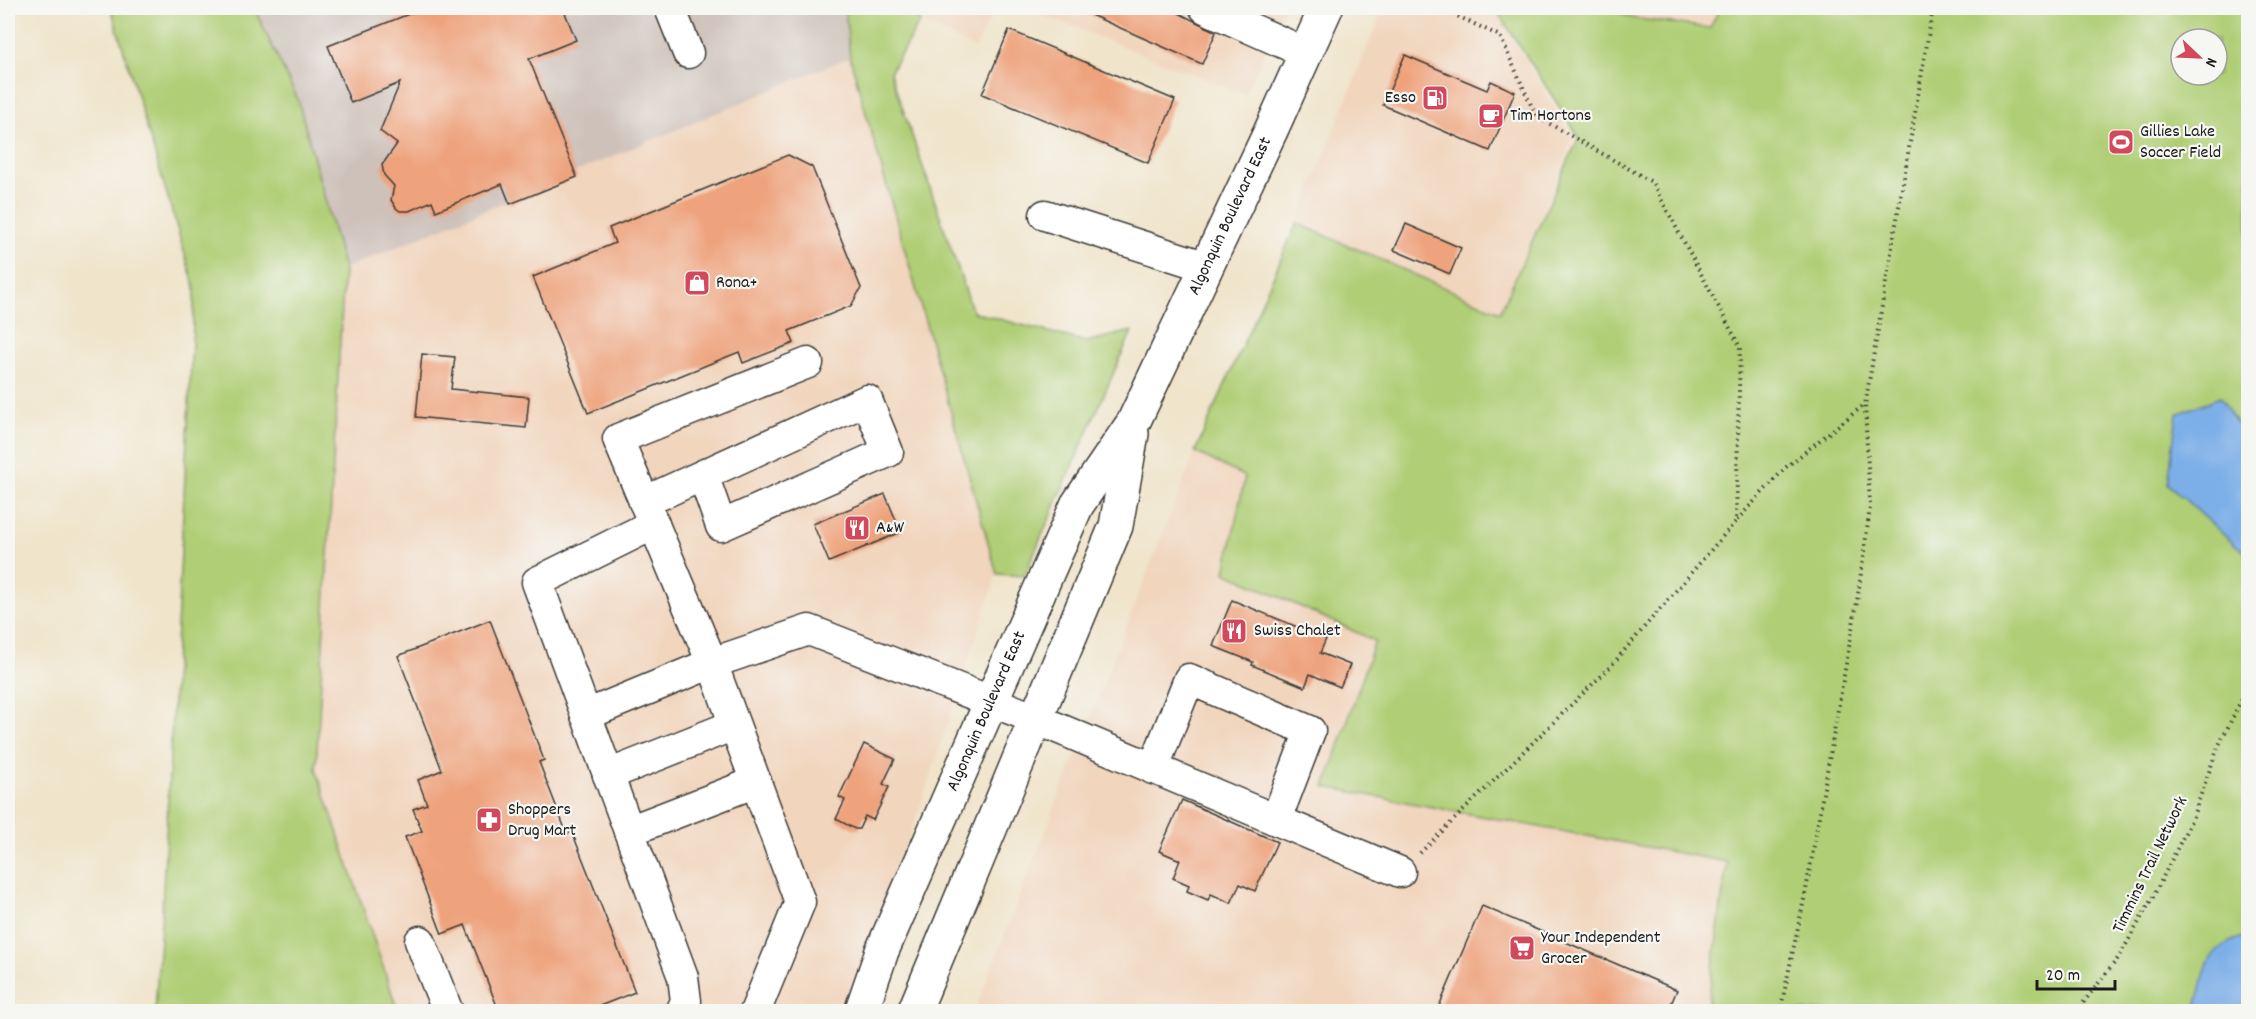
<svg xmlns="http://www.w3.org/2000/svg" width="2256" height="1019" font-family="Dekko,sans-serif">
  <rect width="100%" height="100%" fill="#f6f6f2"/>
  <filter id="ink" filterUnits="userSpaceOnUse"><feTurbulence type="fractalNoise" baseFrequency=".0167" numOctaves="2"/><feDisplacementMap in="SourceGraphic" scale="12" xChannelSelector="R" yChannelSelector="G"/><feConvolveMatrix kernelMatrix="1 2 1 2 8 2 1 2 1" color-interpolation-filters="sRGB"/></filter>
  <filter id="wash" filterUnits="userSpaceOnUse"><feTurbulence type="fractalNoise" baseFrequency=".008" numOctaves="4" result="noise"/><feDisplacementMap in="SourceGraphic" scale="24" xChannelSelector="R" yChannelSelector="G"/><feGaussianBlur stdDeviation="1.35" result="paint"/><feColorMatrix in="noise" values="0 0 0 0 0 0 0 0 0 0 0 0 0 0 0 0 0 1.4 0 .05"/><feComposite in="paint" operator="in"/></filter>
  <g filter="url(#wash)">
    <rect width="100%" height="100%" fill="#f0e4ca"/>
    <!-- built -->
    <g fill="#f1d5bd">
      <path d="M 905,8 L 996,8 L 975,48 L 920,22 Z"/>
      <path d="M 1026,8 L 1284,8 L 1245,95 Z"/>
      <path d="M 1383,8 L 1494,8 L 1573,139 L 1500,313 L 1297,223 Z"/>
      <path d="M 1607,8 L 1720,8 L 1711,28 L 1632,18 Z"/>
      <path d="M 850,57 L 997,574 L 852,1011 L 398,1011 L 316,769 L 344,269 Z"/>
      <path d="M 1195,452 L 1245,477 L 1225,572 L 1375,640 L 1325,787 L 1728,862 L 1707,1011 L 974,1012 Z"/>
    </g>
    <!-- industrial -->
    <path fill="#cec1ba" d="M 254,8 L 845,8 L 850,57 L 344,269 L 298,100 Z"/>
    <!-- green -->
    <g fill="#afce75" stroke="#667548" stroke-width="1.5" fill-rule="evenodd">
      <path d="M 111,8 L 254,8 L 298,100 L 344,269 L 316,769 L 398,1011 L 155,1011 L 162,910 L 195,288 Z"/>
      <path d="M 845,8 L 905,8 L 920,22 L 890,72 L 973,312 L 1086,342 L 1132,331 L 1024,576 L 997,574 L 850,57 Z"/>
      <path d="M 1495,8 L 1607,8 L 1632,18 L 1710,28 L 1720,8 L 2248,8 L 2248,935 C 2190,958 2217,967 2194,1011 L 1707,1011 L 1727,862 L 1325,787 L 1375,641 L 1225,572 L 1245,477 L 1195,452 L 1297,223 L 1500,312 L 1579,137 ZM 2181,39 L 2217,39 L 2217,75 L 2181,75 Z"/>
    </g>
    <!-- water -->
    <g fill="#7caee8" stroke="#4c6582" stroke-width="1.5">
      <path d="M 2220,397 L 2248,441 L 2248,553 L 2235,545 L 2168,484 L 2177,414 Z"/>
      <path d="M 2248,935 L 2248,1011 L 2194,1011 C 2205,989 2200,957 2226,944 C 2233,940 2241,938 2248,935 Z"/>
    </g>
    <g id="blocks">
      <!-- building -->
      <g fill="#eea37d">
        <path d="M 424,8 L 563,8 L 576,40 L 529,59 L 577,177 L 510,204 L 502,184 L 436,211 L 432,201 L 409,211 L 400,211 L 396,208 L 391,200 L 394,186 L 384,175 L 382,165 L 397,144 L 380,131 L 400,83 L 351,103 L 328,46 Z"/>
        <path d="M 1075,8 L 1169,8 L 1216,32 L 1202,64 Z"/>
        <path d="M 1009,30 L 1175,100 L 1148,163 L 982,94 Z"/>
        <path d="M 1405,55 L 1487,90 L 1491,81 L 1515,92 L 1490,151 L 1383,105 Z"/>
        <path d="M 788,155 L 812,167 L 861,288 L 851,306 L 789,331 L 794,343 L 743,363 L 739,352 L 588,413 L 533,277 L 615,243 L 609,228 Z"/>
        <path d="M 1406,224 L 1461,248 L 1450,274 L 1394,250 Z"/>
        <path d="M 422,354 L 455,357 L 451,389 L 529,397 L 526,428 L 416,417 Z"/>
        <path d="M 885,494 L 901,532 L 829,562 L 813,524 Z"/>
        <path d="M 1232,600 L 1326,639 L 1320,653 L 1350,665 L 1340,687 L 1310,674 L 1305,687 L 1252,665 L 1253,662 L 1213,646 Z"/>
        <path d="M 490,620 L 544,760 L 539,762 L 567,834 L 572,832 L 635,992 L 587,1011 L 499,1011 L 465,925 L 442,934 L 405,837 L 422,831 L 413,809 L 427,804 L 418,780 L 442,770 L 398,656 Z"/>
        <path d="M 864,744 L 895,759 L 883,784 L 889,787 L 873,820 L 865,816 L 859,829 L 855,829 L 836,819 L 845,800 L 839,797 Z"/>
        <path d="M 1182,800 L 1277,842 L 1255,891 L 1240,884 L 1231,903 L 1211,894 L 1208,900 L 1187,891 L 1189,885 L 1173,878 L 1180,860 L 1159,851 Z"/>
        <path d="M 1482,906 L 1677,990 L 1668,1011 L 1437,1011 Z"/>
      </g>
    </g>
  </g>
  <g filter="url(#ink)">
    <use href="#blocks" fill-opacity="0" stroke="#3c3a36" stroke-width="1.5"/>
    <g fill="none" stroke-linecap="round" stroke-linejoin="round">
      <!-- minor casing -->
      <g stroke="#3c3a36" stroke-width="33">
        <g id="minor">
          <path d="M 670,8 L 688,53"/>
          <path d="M 1205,8 L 1306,53"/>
          <path d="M 1045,215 L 1207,267"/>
          <path d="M 644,502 L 867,400 L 888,452 L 721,526 L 703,475"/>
          <path d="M 654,524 L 537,582 L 683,977 L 686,1001 L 681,1012"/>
          <path d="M 586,715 L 712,663 L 618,439 L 808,363"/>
          <path d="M 1153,769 L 1189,679 L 1310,731 L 1276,820"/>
          <path d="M 608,775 L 734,725"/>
          <path d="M 629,831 L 756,782"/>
          <path d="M 420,941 L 448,1012"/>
          <path d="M 755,1012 L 800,902 L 712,663 L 809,630 L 1036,719 L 1400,872"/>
        </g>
      </g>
      <!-- major casing -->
      <g stroke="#3c3a36" stroke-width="36">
        <g id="major">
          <path id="s1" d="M 861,1012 L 882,951 L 1077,505 L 1133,423 L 1273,126 L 1326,8"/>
          <path d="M 914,1012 L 1116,526 L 1132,434"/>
        </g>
      </g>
      <!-- path -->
      <g stroke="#3c3a36" stroke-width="4" stroke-dasharray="1.5 4.5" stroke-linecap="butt">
        <path d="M 1737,520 L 1785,468 L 1864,405"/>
        <path d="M 1420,853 L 1610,667 L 1736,521 L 1740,347 L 1652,182 L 1536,116 L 1500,36 L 1440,8"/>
        <path d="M 1780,1012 L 1806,890 L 1857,602 L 1870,508 L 1865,405 L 1933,8"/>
        <path d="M 2076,1012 L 2119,957 L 2153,897 L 2192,819 L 2218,747 L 2248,687"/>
      </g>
      <!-- minor -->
      <use href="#minor" stroke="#fff" stroke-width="30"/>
      <!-- major -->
      <use href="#major" stroke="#fff" stroke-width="33"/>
    </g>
  </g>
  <!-- icons -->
  <defs>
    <g id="fuel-square" transform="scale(1.35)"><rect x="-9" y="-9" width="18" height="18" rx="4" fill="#d1495b" stroke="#f6f6f2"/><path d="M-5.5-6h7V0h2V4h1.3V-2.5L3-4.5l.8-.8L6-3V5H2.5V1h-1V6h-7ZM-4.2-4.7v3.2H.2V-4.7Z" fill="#fff"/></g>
    <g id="cafe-square" transform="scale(1.35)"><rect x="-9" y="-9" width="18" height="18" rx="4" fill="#d1495b" stroke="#f6f6f2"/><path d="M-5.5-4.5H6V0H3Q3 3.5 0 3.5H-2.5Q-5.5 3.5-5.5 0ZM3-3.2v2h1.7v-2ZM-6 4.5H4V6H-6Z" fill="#fff"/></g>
    <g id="stadium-square" transform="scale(1.35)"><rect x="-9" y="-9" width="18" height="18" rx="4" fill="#d1495b" stroke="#f6f6f2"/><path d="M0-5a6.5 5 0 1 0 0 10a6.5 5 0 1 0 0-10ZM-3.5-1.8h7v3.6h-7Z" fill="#fff"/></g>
    <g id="shop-square" transform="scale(1.35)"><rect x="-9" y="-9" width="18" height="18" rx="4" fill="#d1495b" stroke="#f6f6f2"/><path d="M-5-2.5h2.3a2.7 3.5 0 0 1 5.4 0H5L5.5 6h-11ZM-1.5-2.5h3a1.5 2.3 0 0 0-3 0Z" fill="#fff"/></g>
    <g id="restaurant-square" transform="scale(1.35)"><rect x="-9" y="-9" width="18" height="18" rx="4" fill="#d1495b" stroke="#f6f6f2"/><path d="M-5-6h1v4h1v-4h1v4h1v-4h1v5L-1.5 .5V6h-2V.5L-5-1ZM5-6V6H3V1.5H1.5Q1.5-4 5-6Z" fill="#fff"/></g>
    <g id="pharmacy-square" transform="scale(1.35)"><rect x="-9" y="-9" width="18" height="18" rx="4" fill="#d1495b" stroke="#f6f6f2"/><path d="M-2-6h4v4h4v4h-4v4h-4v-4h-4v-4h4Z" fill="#fff"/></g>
    <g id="supermarket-square" transform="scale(1.35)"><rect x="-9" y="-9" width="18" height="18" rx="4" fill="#d1495b" stroke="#f6f6f2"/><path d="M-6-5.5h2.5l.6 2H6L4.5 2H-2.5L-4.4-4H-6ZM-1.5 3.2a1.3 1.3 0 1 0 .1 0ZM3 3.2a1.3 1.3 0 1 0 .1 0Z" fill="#fff"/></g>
  </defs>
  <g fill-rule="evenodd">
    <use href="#fuel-square" x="1435" y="98"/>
    <use href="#cafe-square" x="1491" y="116"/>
    <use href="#stadium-square" x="2121" y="142"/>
    <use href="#shop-square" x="697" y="283"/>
    <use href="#restaurant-square" x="857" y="528"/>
    <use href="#restaurant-square" x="1234" y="631"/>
    <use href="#pharmacy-square" x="489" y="820"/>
    <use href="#supermarket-square" x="1522" y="948"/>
  </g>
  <g text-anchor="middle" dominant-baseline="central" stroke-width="4.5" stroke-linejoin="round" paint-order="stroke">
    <!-- poi labels -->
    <g font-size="18" fill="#1c1c1c" stroke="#f6f6f2" text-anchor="start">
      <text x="1416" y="98" text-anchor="end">Esso</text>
      <text x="1510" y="116">Tim Hortons</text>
      <text x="2140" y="132">Gillies Lake<tspan x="2140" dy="21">Soccer Field</tspan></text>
      <text x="716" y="283">Rona+</text>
      <text x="876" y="528">A&amp;W</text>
      <text x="1254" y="631">Swiss Chalet</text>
      <text x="508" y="810">Shoppers<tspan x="508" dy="21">Drug Mart</tspan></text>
      <text x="1541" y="938">Your Independent<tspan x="1541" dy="21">Grocer</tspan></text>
    </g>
    <!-- street labels -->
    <g font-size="18" fill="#1c1c1c" stroke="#f6f6f2">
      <text stroke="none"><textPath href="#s1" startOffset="879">Algonquin Boulevard East</textPath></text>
      <text stroke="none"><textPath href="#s1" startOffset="326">Algonquin Boulevard East</textPath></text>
      <text transform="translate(2151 865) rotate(-64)">Timmins Trail Network</text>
    </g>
  </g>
  <!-- margin -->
  <rect width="2256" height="1019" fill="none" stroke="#f6f6f2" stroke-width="30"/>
  <!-- north arrow -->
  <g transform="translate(2199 57) rotate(113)"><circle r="28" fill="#f6f6f2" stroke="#9f9f9c" stroke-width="1.5"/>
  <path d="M0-4.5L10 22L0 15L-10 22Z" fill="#d1495b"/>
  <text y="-9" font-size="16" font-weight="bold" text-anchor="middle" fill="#1c1c1c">N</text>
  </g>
  <!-- scale -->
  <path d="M2037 980v9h78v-9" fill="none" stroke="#1c1c1c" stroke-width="3"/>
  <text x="2046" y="980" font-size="18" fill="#1c1c1c" stroke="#f6f6f2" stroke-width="4.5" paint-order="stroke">20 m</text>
</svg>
